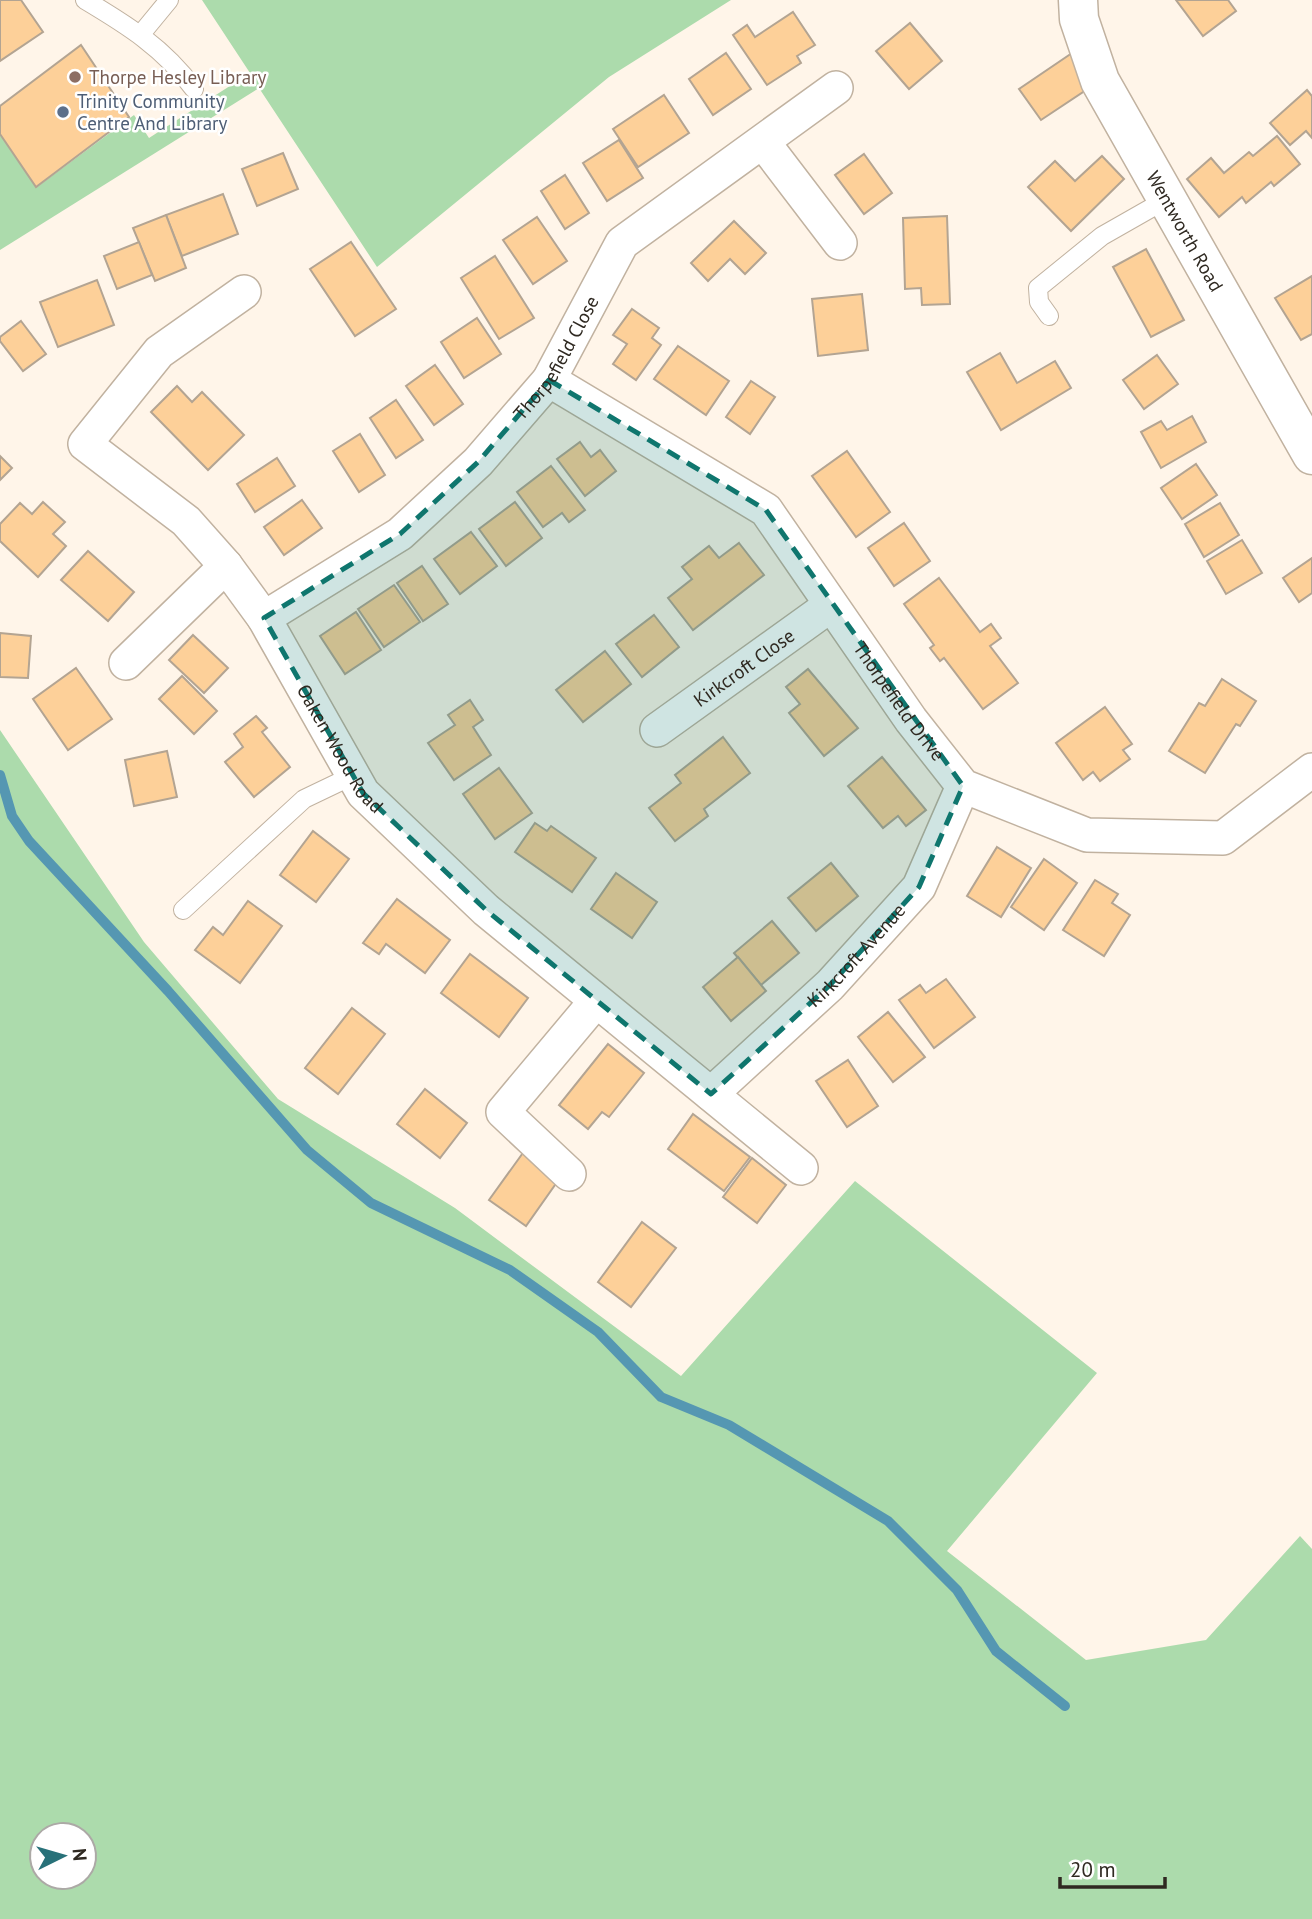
<svg xmlns="http://www.w3.org/2000/svg" width="1312" height="1919" font-family="'PT Sans',sans-serif">
  <rect width="100%" height="100%" fill="#fff5e9"/>
  <!-- green -->
  <g fill="#acdbac" fill-rule="evenodd">
    <path d="M 202,0 L 731,0 L 609,77 L 377,267 L 259,88 L 0,250 L 0,134 L 37,187 L 134,115 L 149,138 L 250,73 Z"/>
    <path d="M 0,730 L 144,942 L 278,1099 L 455,1208 L 681,1376 L 855,1181 L 1097,1373 L 947,1551 L 1086,1660 L 1206,1640 L 1300,1536 L 1312,1549 L 1312,1919 L 0,1919 ZM 42,1835 L 84,1835 L 84,1877 L 42,1877 Z"/>
  </g>
  <g fill="none" stroke-linecap="round" stroke-linejoin="round">
    <!-- stream -->
    <path stroke="#5597b2" stroke-width="10" d="M 0,775 L 12,816 L 29,841 L 168,991 L 307,1150 L 371,1203 L 510,1270 L 598,1332 L 661,1397 L 729,1425 L 888,1521 L 957,1590 L 996,1651 L 1065,1706"/>
  </g>
  <!-- building -->
  <g fill="#fdd099" stroke="#b3a492" stroke-width="2">
    <path d="M 0,0 L 21,0 L 43,32 L 0,61 Z"/>
    <path d="M 1176,0 L 1228,0 L 1236,11 L 1203,36 Z"/>
    <path d="M 793,12 L 815,45 L 797,56 L 801,63 L 767,85 L 733,35 L 747,25 L 755,37 Z"/>
    <path d="M 910,23 L 942,61 L 909,89 L 876,51 Z"/>
    <path d="M 81,45 L 129,117 L 36,187 L 0,134 L 0,106 Z"/>
    <path d="M 1075,51 L 1089,88 L 1041,120 L 1019,89 Z"/>
    <path d="M 726,53 L 751,89 L 713,115 L 689,79 Z"/>
    <path d="M 1307,90 L 1312,96 L 1312,138 L 1306,131 L 1290,145 L 1270,123 Z"/>
    <path d="M 664,95 L 689,133 L 638,167 L 613,129 Z"/>
    <path d="M 1277,136 L 1300,164 L 1274,186 L 1271,182 L 1246,203 L 1242,197 L 1219,217 L 1187,179 L 1211,158 L 1224,173 L 1249,152 L 1253,156 Z"/>
    <path d="M 619,140 L 643,178 L 607,201 L 583,163 Z"/>
    <path d="M 283,153 L 298,189 L 257,206 L 242,169 Z"/>
    <path d="M 864,154 L 892,193 L 864,214 L 835,175 Z"/>
    <path d="M 1102,156 L 1124,179 L 1071,231 L 1028,187 L 1055,161 L 1075,181 Z"/>
    <path d="M 565,175 L 589,213 L 565,229 L 541,191 Z"/>
    <path d="M 223,194 L 238,234 L 182,256 L 166,215 Z"/>
    <path d="M 166,215 L 186,268 L 155,281 L 133,228 Z"/>
    <path d="M 947,216 L 950,304 L 922,305 L 921,288 L 905,289 L 903,218 Z"/>
    <path d="M 537,217 L 567,261 L 533,284 L 503,240 Z"/>
    <path d="M 734,221 L 766,253 L 745,274 L 730,259 L 708,281 L 691,263 Z"/>
    <path d="M 139,242 L 152,275 L 117,289 L 104,256 Z"/>
    <path d="M 351,242 L 396,309 L 355,336 L 310,269 Z"/>
    <path d="M 1146,249 L 1184,320 L 1151,337 L 1113,267 Z"/>
    <path d="M 495,256 L 534,318 L 499,339 L 461,278 Z"/>
    <path d="M 1312,276 L 1312,334 L 1301,340 L 1275,298 Z"/>
    <path d="M 97,280 L 114,325 L 58,347 L 40,302 Z"/>
    <path d="M 862,294 L 868,350 L 818,356 L 812,299 Z"/>
    <path d="M 632,309 L 659,328 L 652,338 L 661,345 L 636,380 L 613,364 L 627,344 L 613,335 Z"/>
    <path d="M 477,318 L 501,354 L 464,378 L 441,342 Z"/>
    <path d="M 21,321 L 46,354 L 23,371 L 0,341 L 0,337 Z"/>
    <path d="M 678,346 L 729,381 L 706,415 L 654,379 Z"/>
    <path d="M 1000,353 L 1017,383 L 1055,361 L 1071,388 L 1001,430 L 967,372 Z"/>
    <path d="M 1157,355 L 1178,384 L 1144,409 L 1123,380 Z"/>
    <path d="M 435,365 L 463,404 L 434,425 L 406,386 Z"/>
    <path d="M 751,381 L 775,397 L 750,434 L 726,417 Z"/>
    <path d="M 177,386 L 192,402 L 202,392 L 244,435 L 208,470 L 151,412 Z"/>
    <path d="M 396,400 L 423,440 L 396,458 L 370,418 Z"/>
    <path d="M 1192,416 L 1206,442 L 1161,468 L 1141,432 L 1161,421 L 1167,430 Z"/>
    <path d="M 360,434 L 385,475 L 359,492 L 333,451 Z"/>
    <path d="M 580,442 L 591,457 L 600,450 L 616,471 L 585,496 L 557,459 Z"/>
    <path d="M 847,451 L 890,512 L 856,537 L 812,476 Z"/>
    <path d="M 0,456 L 12,468 L 0,480 Z"/>
    <path d="M 277,458 L 295,486 L 255,512 L 237,484 Z"/>
    <path d="M 1196,464 L 1217,495 L 1182,519 L 1161,488 Z"/>
    <path d="M 551,466 L 585,510 L 569,522 L 562,513 L 543,527 L 517,492 Z"/>
    <path d="M 302,500 L 322,528 L 284,555 L 264,527 Z"/>
    <path d="M 43,502 L 65,522 L 53,534 L 66,546 L 38,577 L 0,541 L 0,524 L 20,503 L 32,514 Z"/>
    <path d="M 515,502 L 542,538 L 506,566 L 479,529 Z"/>
    <path d="M 1220,503 L 1239,535 L 1204,557 L 1185,524 Z"/>
    <path d="M 904,523 L 930,561 L 894,586 L 868,548 Z"/>
    <path d="M 471,532 L 497,566 L 460,594 L 434,559 Z"/>
    <path d="M 1242,540 L 1262,573 L 1226,594 L 1207,561 Z"/>
    <path d="M 739,543 L 764,575 L 693,630 L 668,598 L 692,579 L 682,567 L 709,546 L 719,558 Z"/>
    <path d="M 88,551 L 134,592 L 108,621 L 61,580 Z"/>
    <path d="M 1312,558 L 1312,593 L 1299,602 L 1283,578 Z"/>
    <path d="M 422,566 L 448,604 L 423,621 L 397,583 Z"/>
    <path d="M 939,578 L 980,632 L 991,624 L 1001,638 L 990,646 L 1018,683 L 983,709 L 944,658 L 940,661 L 930,648 L 934,645 L 904,604 Z"/>
    <path d="M 394,585 L 420,622 L 384,647 L 358,609 Z"/>
    <path d="M 356,612 L 381,650 L 345,674 L 320,636 Z"/>
    <path d="M 654,615 L 679,647 L 642,677 L 616,644 Z"/>
    <path d="M 0,633 L 31,636 L 28,678 L 0,677 Z"/>
    <path d="M 193,635 L 228,668 L 204,693 L 169,660 Z"/>
    <path d="M 605,651 L 631,684 L 583,722 L 556,690 Z"/>
    <path d="M 76,668 L 112,719 L 68,750 L 33,699 Z"/>
    <path d="M 808,669 L 858,728 L 824,756 L 789,713 L 800,704 L 786,687 Z"/>
    <path d="M 182,676 L 217,711 L 194,734 L 159,699 Z"/>
    <path d="M 1222,679 L 1256,701 L 1240,726 L 1236,724 L 1205,773 L 1169,751 L 1199,703 L 1205,706 Z"/>
    <path d="M 470,700 L 483,720 L 473,727 L 491,755 L 454,780 L 428,743 L 455,725 L 448,715 Z"/>
    <path d="M 1105,707 L 1132,744 L 1123,750 L 1130,759 L 1100,781 L 1093,772 L 1083,780 L 1056,743 Z"/>
    <path d="M 256,716 L 267,728 L 262,732 L 290,767 L 254,797 L 225,762 L 243,747 L 234,734 Z"/>
    <path d="M 723,737 L 750,773 L 704,809 L 708,816 L 675,841 L 649,808 L 681,783 L 675,775 Z"/>
    <path d="M 167,751 L 177,797 L 134,806 L 125,760 Z"/>
    <path d="M 882,757 L 926,810 L 906,826 L 898,816 L 883,828 L 848,786 Z"/>
    <path d="M 499,768 L 532,813 L 495,839 L 463,794 Z"/>
    <path d="M 535,823 L 547,831 L 551,826 L 596,858 L 572,892 L 515,852 Z"/>
    <path d="M 313,831 L 349,859 L 316,902 L 280,875 Z"/>
    <path d="M 997,847 L 1031,868 L 1001,917 L 967,896 Z"/>
    <path d="M 1044,859 L 1077,883 L 1044,930 L 1011,907 Z"/>
    <path d="M 831,863 L 858,896 L 816,931 L 788,898 Z"/>
    <path d="M 616,873 L 657,902 L 632,938 L 591,909 Z"/>
    <path d="M 1095,880 L 1118,894 L 1112,903 L 1130,915 L 1104,956 L 1063,930 Z"/>
    <path d="M 397,899 L 450,940 L 425,973 L 386,944 L 379,954 L 363,943 Z"/>
    <path d="M 248,901 L 282,926 L 240,983 L 195,950 L 213,927 L 223,935 Z"/>
    <path d="M 772,921 L 799,953 L 761,985 L 734,953 Z"/>
    <path d="M 470,954 L 528,998 L 499,1037 L 441,993 Z"/>
    <path d="M 738,957 L 766,991 L 731,1021 L 703,987 Z"/>
    <path d="M 946,979 L 975,1017 L 934,1048 L 899,1000 L 920,985 L 926,993 Z"/>
    <path d="M 352,1008 L 385,1034 L 338,1094 L 305,1068 Z"/>
    <path d="M 888,1012 L 925,1057 L 893,1082 L 858,1037 Z"/>
    <path d="M 608,1044 L 644,1073 L 609,1117 L 602,1112 L 588,1129 L 559,1105 Z"/>
    <path d="M 848,1060 L 878,1106 L 847,1127 L 816,1081 Z"/>
    <path d="M 425,1089 L 467,1123 L 440,1158 L 397,1124 Z"/>
    <path d="M 693,1114 L 750,1157 L 724,1191 L 668,1149 Z"/>
    <path d="M 525,1150 L 562,1175 L 526,1226 L 489,1200 Z"/>
    <path d="M 752,1158 L 786,1185 L 757,1223 L 723,1197 Z"/>
    <path d="M 642,1222 L 676,1248 L 631,1307 L 598,1282 Z"/>
  </g>
  <g fill="none" stroke-linecap="round" stroke-linejoin="round">
    <!-- lane casing -->
    <g stroke="#c1b2a0" stroke-width="20">
      <g id="lane">
        <path d="M 85,0 C 127,25 164,48 194,89"/>
        <path d="M 141,34 L 169,0"/>
        <path d="M 1049,316 L 1039,302 L 1038,288 L 1102,236 L 1167,199"/>
        <path d="M 183,910 L 304,799 L 352,776"/>
      </g>
    </g>
    <!-- street casing -->
    <g stroke="#c1b2a0" stroke-width="36">
      <g id="street">
        <path d="M 763,142 L 840,243"/>
        <path id="s1" d="M 244,292 L 159,352 L 85,444 L 186,521 L 226,566 L 264,618 L 363,793 L 486,910 L 801,1168"/>
        <path id="s2" d="M 549,380 L 766,510 L 911,720 L 963,786 L 1087,835 L 1223,838 L 1312,770"/>
        <path id="s3" d="M 264,618 L 400,534 L 478,462 L 549,380 L 622,243 L 836,88"/>
        <path d="M 126,663 L 226,566"/>
        <path id="s4" d="M 657,730 L 831,605"/>
        <path id="s5" d="M 711,1094 L 830,985 L 919,887 L 963,786"/>
        <path d="M 569,1174 L 503,1112 L 596,1001"/>
      </g>
    </g>
    <!-- secondary casing -->
    <g stroke="#c1b2a0" stroke-width="41">
      <g id="secondary">
        <path id="s6" d="M 1078,0 L 1079,19 L 1100,81 L 1312,455"/>
      </g>
    </g>
    <!-- lane -->
    <use href="#lane" stroke="#fff" stroke-width="18"/>
    <!-- street -->
    <use href="#street" stroke="#fff" stroke-width="33"/>
    <!-- secondary -->
    <use href="#secondary" stroke="#fff" stroke-width="38"/>
  </g>
  <!-- marked area -->
  <path fill="#0f766e" fill-opacity="0.2" stroke="#0f766e" stroke-width="5" stroke-dasharray="14 9" stroke-linejoin="round" d="M 549,380 L 766,510 L 963,786 L 919,887 L 830,985 L 711,1094 L 486,910 L 363,793 L 264,618 L 400,534 L 478,462 Z"/>
  <!-- markers -->
  <circle fill="#8d6e63" stroke="#fff" stroke-width="2.5" cx="75" cy="77" r="7"/>
  <circle fill="#5c6f8a" stroke="#fff" stroke-width="2.5" cx="63" cy="112" r="7"/>
  <g text-anchor="middle" dominant-baseline="central" stroke-width="5" stroke-linejoin="round" paint-order="stroke">
    <!-- education labels -->
    <g font-size="19" fill="#785e54" stroke="#fff" text-anchor="start">
      <text x="89" y="77">Thorpe Hesley Library</text>
    </g>
    <!-- service labels -->
    <g font-size="19" fill="#4e5e75" stroke="#fff" text-anchor="start">
      <text x="77" y="101">Trinity Community<tspan x="77" dy="22">Centre And Library</tspan></text>
    </g>
    <!-- street labels -->
    <g font-size="19" fill="#2f2921" stroke="#fff">
      <text stroke="none"><textPath href="#s6" startOffset="257">Wentworth Road</textPath></text>
      <text stroke="none"><textPath href="#s3" startOffset="397">Thorpefield Close</textPath></text>
      <text stroke="none"><textPath href="#s4" startOffset="107">Kirkcroft Close</textPath></text>
      <text stroke="none"><textPath href="#s2" startOffset="486">Thorpefield Drive</textPath></text>
      <text stroke="none"><textPath href="#s1" startOffset="625">Oaken Wood Road</textPath></text>
      <text stroke="none"><textPath href="#s5" startOffset="201">Kirkcroft Avenue</textPath></text>
    </g>
  </g>
  <!-- north arrow -->
  <g transform="translate(63 1856) rotate(85)"><circle r="33" fill="#ffffff" stroke="#aca9a6" stroke-width="2"/>
  <path d="M0-5L12 26L0 18L-12 26Z" fill="#287179"/>
  <text y="-10" font-size="19" font-weight="bold" text-anchor="middle" fill="#2f2921">N</text>
  </g>
  <!-- scale -->
  <path d="M1060 1877v10h105v-10" fill="none" stroke="#2f2921" stroke-width="3.5"/>
  <text x="1070" y="1877" font-size="21" fill="#2f2921" stroke="#ffffff" stroke-width="5" paint-order="stroke">20 m</text>
</svg>
